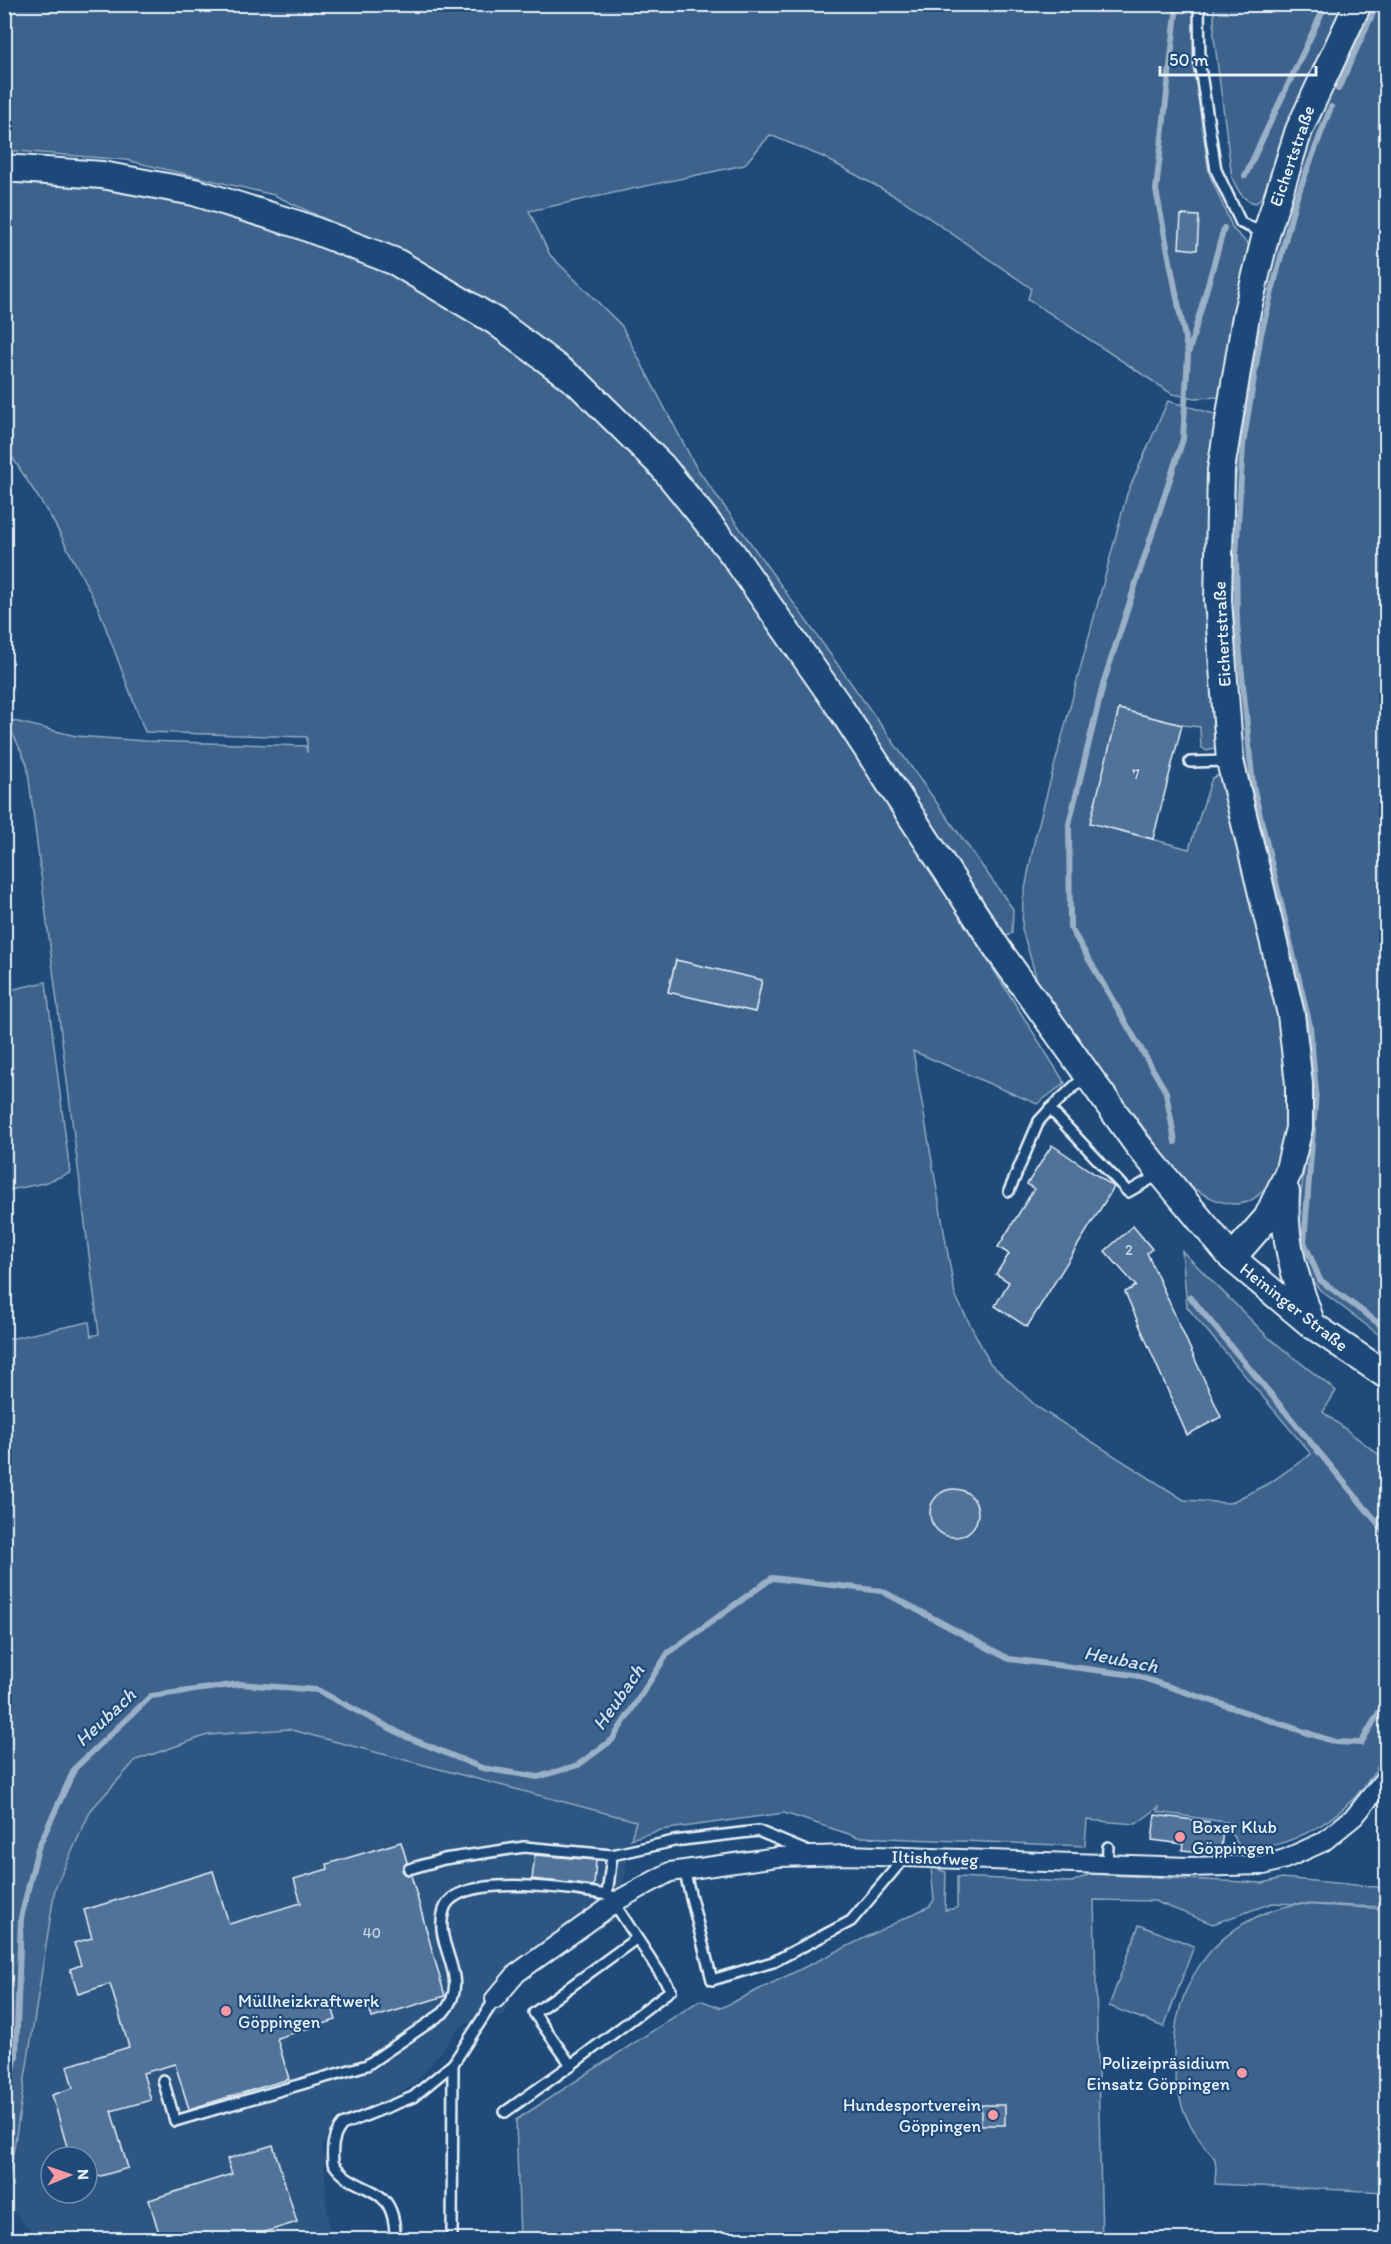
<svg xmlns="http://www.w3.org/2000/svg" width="1391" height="2244" font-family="Itim,sans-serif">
  <rect width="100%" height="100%" fill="#1f4a7a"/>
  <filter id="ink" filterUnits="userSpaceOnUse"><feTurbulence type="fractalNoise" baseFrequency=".0167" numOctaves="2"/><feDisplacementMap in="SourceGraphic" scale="12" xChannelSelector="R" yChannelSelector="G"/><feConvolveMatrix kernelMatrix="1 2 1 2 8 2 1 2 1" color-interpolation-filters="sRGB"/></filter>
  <g filter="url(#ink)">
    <!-- built -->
    <path fill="#2e5683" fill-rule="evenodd" d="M 288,1729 L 637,1821 L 631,1839 L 622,1893 L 632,1908 L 519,1982 L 509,1997 L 505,2014 L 462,2025 L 415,2084 L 385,2101 L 335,2119 L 323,2145 L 329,2239 L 39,2239 L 6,2205 L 55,1888 L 91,1810 L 136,1760 L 208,1735 ZM 51,2157 L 87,2157 L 87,2193 L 51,2193 Z"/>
    <!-- green -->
    <g fill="#3c628c" stroke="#92aac2" stroke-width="1.5" fill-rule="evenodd">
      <path d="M 4,5 L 1194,5 L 1193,64 L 1209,173 L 1233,229 L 1251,247 L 1219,397 L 1195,398 L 1172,394 L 1028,299 L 1031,288 L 904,201 L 823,157 L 770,135 L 744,165 L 529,211 L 550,255 L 621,325 L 696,467 L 1013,909 L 1012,933 L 1007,936 L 741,542 L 683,468 L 567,358 L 482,298 L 399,254 L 274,195 L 126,160 L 5,150 Z"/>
      <path d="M 1214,5 L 1345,5 L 1268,191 L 1256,203 C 1242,201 1238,190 1232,178 L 1214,37 Z"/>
      <path d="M 1369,5 L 1386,5 L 1386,1340 L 1320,1290 L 1306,1272 L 1296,1233 L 1307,1147 L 1238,715 C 1221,518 1238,324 1310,138 C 1327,92 1349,48 1369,5 Z"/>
      <path d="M 4,179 L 103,186 L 196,203 L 304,237 L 393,275 L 472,320 L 602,420 L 687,510 L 770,625 L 910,837 L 1065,1083 L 1037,1104 L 913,1051 L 955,1295 L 990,1363 L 1037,1407 L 1184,1500 L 1230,1503 L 1271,1482 L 1311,1454 L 1187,1307 L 1182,1251 L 1268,1337 L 1336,1391 L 1323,1412 L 1386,1460 L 1386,1750 C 1359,1810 1306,1844 1243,1851 L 1230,1832 L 1231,1823 L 1158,1812 L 1159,1807 L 1136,1824 L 1087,1820 L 1085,1846 L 858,1837 L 784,1813 L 661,1830 L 631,1839 L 636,1821 L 288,1729 L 208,1735 L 136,1760 L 91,1810 L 55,1888 L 5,2205 L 4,1340 L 89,1322 L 91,1336 L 99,1334 L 27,764 L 6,719 L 76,736 L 145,741 L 306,746 L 307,753 L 307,737 L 145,732 L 98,607 L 52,519 L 5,446 ZM 676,960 L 762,980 L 755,1012 L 668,992 Z"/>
      <path d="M 1168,401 L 1215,414 L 1212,449 L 1216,747 L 1207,751 L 1201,747 L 1200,727 L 1182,725 L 1119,709 L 1091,823 L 1189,849 L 1212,778 L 1219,775 L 1225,780 C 1239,838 1252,896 1265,954 C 1276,1001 1290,1062 1290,1111 C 1289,1141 1272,1207 1233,1204 C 1217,1203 1202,1193 1187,1185 L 1092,1060 L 1037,980 L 1022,929 L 1023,899 L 1035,838 L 1127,494 Z"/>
      <path d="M 46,982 L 70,1173 L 44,1183 L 5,1191 L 5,991 Z"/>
      <path d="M 931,1867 L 946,1872 L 945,1910 L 957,1908 L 957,1877 L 1072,1882 L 1090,1874 L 1263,1883 L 1282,1878 L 1386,1888 L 1386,1907 L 1272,1903 L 1213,1924 L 1154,1901 L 1094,1900 L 1102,2239 L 520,2239 L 516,2120 L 700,2000 L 721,2008 L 930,1906 L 934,1900 Z"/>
      <path d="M 1298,1904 L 1386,1909 L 1386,2192 L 1215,2184 C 1215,2177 1217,2167 1215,2160 C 1214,2155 1207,2150 1204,2146 C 1196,2134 1186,2120 1182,2106 C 1154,2013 1200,1921 1298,1904 Z"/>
      <path d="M 1139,1925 L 1194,1946 L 1164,2027 L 1109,2006 Z"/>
    </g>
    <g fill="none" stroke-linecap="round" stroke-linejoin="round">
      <!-- stream -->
      <g stroke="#9ab0c7" stroke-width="6">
        <path d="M 1338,89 L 1377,4"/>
        <path d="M 1331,107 L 1295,202 L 1261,334 L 1243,445 L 1236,555 L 1237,624 L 1253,786 L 1310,1026 L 1316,1092 L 1304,1242 L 1320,1280 L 1386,1329"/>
        <path d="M 1245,176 L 1326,4"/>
        <path d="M 1189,351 L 1224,228"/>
        <path d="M 1175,1142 L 1166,1092 L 1070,927 L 1069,824 L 1104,681 L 1183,439 L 1188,354 L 1156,190 L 1177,4"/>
        <path d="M 1190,1297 L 1386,1533"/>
        <path d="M 4,2108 L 16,2056 L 21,1918 L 38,1848 L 75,1768 L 151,1696 L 239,1684 L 317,1690 L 407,1737 L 482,1768 L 538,1777 L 578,1765 L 612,1740 L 668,1653 L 772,1578 L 882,1591 L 1009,1659 L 1134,1675 L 1335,1742 L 1361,1743 L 1385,1702 L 1386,1685"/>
      </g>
    </g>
    <!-- building -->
    <g fill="#517399" stroke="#e8f1f8" stroke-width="1.5">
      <path d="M 1181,215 L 1199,216 L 1197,250 L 1179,248 Z"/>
      <path d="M 1119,709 L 1182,725 L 1153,839 L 1090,823 Z"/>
      <path d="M 676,960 L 762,980 L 755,1012 L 668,992 Z"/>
      <path d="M 1052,1145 L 1114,1187 L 1027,1327 L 995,1306 L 1009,1282 L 996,1274 L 1009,1254 L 998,1247 L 1034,1189 L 1027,1184 Z"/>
      <path d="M 1133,1226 L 1152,1249 L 1147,1253 L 1221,1417 L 1187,1435 L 1125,1292 L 1136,1286 L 1105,1251 Z"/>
      <circle cx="954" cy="1513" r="24"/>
      <path d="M 1155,1815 L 1209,1822 L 1209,1827 L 1223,1829 L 1221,1849 L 1206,1847 L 1205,1852 L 1182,1850 L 1183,1844 L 1152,1840 Z"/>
      <path d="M 401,1842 L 407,1862 L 402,1870 L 405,1874 L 411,1875 L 445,1996 L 372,2018 L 367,2000 L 333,2010 L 336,2020 L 277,2038 L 289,2079 L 189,2109 L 175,2064 L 143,2073 L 151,2100 L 111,2111 L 128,2168 L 87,2180 L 87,2157 L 70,2157 L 52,2095 L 73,2088 L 67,2066 L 129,2047 L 110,1984 L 78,1994 L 70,1969 L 81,1965 L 74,1943 L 92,1938 L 84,1910 L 213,1871 L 229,1924 L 301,1903 L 294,1879 L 328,1869 L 327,1864 Z"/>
      <path d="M 535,1855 L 596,1860 L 594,1886 L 532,1879 Z"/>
      <rect x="981" y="2105" width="24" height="20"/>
      <path d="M 273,2145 L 297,2222 L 240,2240 L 161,2240 L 149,2200 L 232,2174 L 227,2159 Z"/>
    </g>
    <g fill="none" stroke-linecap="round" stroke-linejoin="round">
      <!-- lane casing -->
      <g stroke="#e8f1f8" stroke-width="14">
        <g id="lane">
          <path d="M 1199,4 L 1200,67 L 1216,170 L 1241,223 L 1266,234"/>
          <path d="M 1190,762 L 1227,761"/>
          <path d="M 1085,1076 L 1050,1109 L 1128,1192 L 1160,1174"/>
          <path d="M 1009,1191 L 1039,1121 L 1050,1109"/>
          <path d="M 1107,1864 L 1108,1847"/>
          <path d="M 409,1869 L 444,1859 L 524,1847 L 612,1855"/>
          <path d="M 684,1870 L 712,1980 L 773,1962 L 851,1921 L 905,1857"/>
          <path d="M 607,1895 L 612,1855 L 674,1841 L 758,1831 L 806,1851"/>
          <path d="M 614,1903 L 671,1990 L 571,2065 L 534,2013 L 637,1938"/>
          <path d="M 163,2080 L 175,2121 L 367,2065 L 443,2013 C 474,1978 432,1947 444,1910 C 456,1868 589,1891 622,1898"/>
          <path d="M 505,2112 L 571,2065"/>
          <path d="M 395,2240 C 396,2178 356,2198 333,2163 C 332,2149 332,2137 342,2125 L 413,2097 L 453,2064 L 495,1999"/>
          <path d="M 452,2240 L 453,2064"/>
        </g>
      </g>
      <!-- street casing -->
      <g stroke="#e8f1f8" stroke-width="22">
        <path id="street" d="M 495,1999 L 517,1973 L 622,1898 L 670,1872 L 778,1857 L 848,1855 L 1189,1867 L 1264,1865 L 1285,1859 L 1323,1842 L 1355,1816 L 1386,1777"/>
      </g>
      <!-- secondary casing -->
      <g stroke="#e8f1f8" stroke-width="30">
        <g id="secondary">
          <path d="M 4,168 L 102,175 L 194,192 L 300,225 L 396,262 L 495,321 L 579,384 L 662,466 L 732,553 L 841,709 L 999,951 L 1137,1144 L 1232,1258 L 1312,1325 L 1386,1375"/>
          <path d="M 1286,1192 C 1283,1245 1295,1275 1312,1325"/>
          <path d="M 1232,1258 L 1267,1218 L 1288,1173 L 1299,1128 L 1299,1084 L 1291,1014 L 1230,761 L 1218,600 L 1221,470 L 1246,316 L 1266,234 L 1299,130 L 1358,4"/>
        </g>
      </g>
      <!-- lane -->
      <use href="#lane" stroke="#1f4a7a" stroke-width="9"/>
      <!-- street -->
      <use href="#street" stroke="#1f4a7a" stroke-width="18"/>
      <!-- secondary -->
      <use href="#secondary" stroke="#1f4a7a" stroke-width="26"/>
    </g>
  </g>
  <!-- markers -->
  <g fill="#ff9aa2" stroke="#1f4a7a" stroke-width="2">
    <circle cx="1180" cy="1837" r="6"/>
    <circle cx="226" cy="2011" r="6"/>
    <circle cx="1242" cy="2073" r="6"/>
    <circle cx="993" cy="2115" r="6"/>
  </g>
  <g text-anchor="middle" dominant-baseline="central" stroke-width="4.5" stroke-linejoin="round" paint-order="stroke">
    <!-- number labels -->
    <g font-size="15" fill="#c2d2e0">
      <text x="1136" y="774">7</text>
      <text x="1129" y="1250">2</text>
      <text x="372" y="1933">40</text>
    </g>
    <!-- street labels -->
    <g font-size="18" fill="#e8f1f8" stroke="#1f4a7a">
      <text transform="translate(1292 156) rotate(-71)">Eichertstraße</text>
      <text transform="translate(1222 634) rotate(-93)">Eichertstraße</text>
      <text transform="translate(1294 1307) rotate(38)">Heininger Straße</text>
      <text transform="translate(935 1858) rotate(2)">Iltishofweg</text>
    </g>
    <!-- poi labels -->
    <g font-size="18" fill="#e8f1f8" stroke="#1f4a7a" text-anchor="start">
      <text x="1192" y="1827">Boxer Klub<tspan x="1192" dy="21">Göppingen</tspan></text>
      <text x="238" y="2001">Müllheizkraftwerk<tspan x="238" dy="21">Göppingen</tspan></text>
      <text x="1230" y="2063" text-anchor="end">Polizeipräsidium<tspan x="1230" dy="21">Einsatz Göppingen</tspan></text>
      <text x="981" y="2105" text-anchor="end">Hundesportverein<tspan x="981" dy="21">Göppingen</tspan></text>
    </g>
    <!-- water labels -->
    <g font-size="20" font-style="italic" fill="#d4e1ec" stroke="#1f4a7a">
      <text transform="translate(1121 1659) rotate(11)">Heubach</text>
      <text transform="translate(618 1697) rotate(-55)">Heubach</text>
      <text transform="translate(105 1717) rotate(-43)">Heubach</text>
    </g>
  </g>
  <!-- margin -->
  <rect width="1391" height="2244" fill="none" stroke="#1f4a7a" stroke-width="24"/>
  <rect x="12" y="12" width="1367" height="2220" fill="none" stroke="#e8f1f8" stroke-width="2" filter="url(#ink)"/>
  <!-- north arrow -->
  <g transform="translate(69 2175) rotate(88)"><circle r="28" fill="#1f4a7a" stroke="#6f8dac" stroke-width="1.5"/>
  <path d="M0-4.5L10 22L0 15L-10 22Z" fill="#ff9aa2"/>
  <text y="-9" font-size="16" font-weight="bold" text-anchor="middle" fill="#e8f1f8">N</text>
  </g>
  <!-- scale -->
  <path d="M1160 66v9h156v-9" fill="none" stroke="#e8f1f8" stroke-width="3"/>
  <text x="1169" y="66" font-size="18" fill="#e8f1f8" stroke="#1f4a7a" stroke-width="4.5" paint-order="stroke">50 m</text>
</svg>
